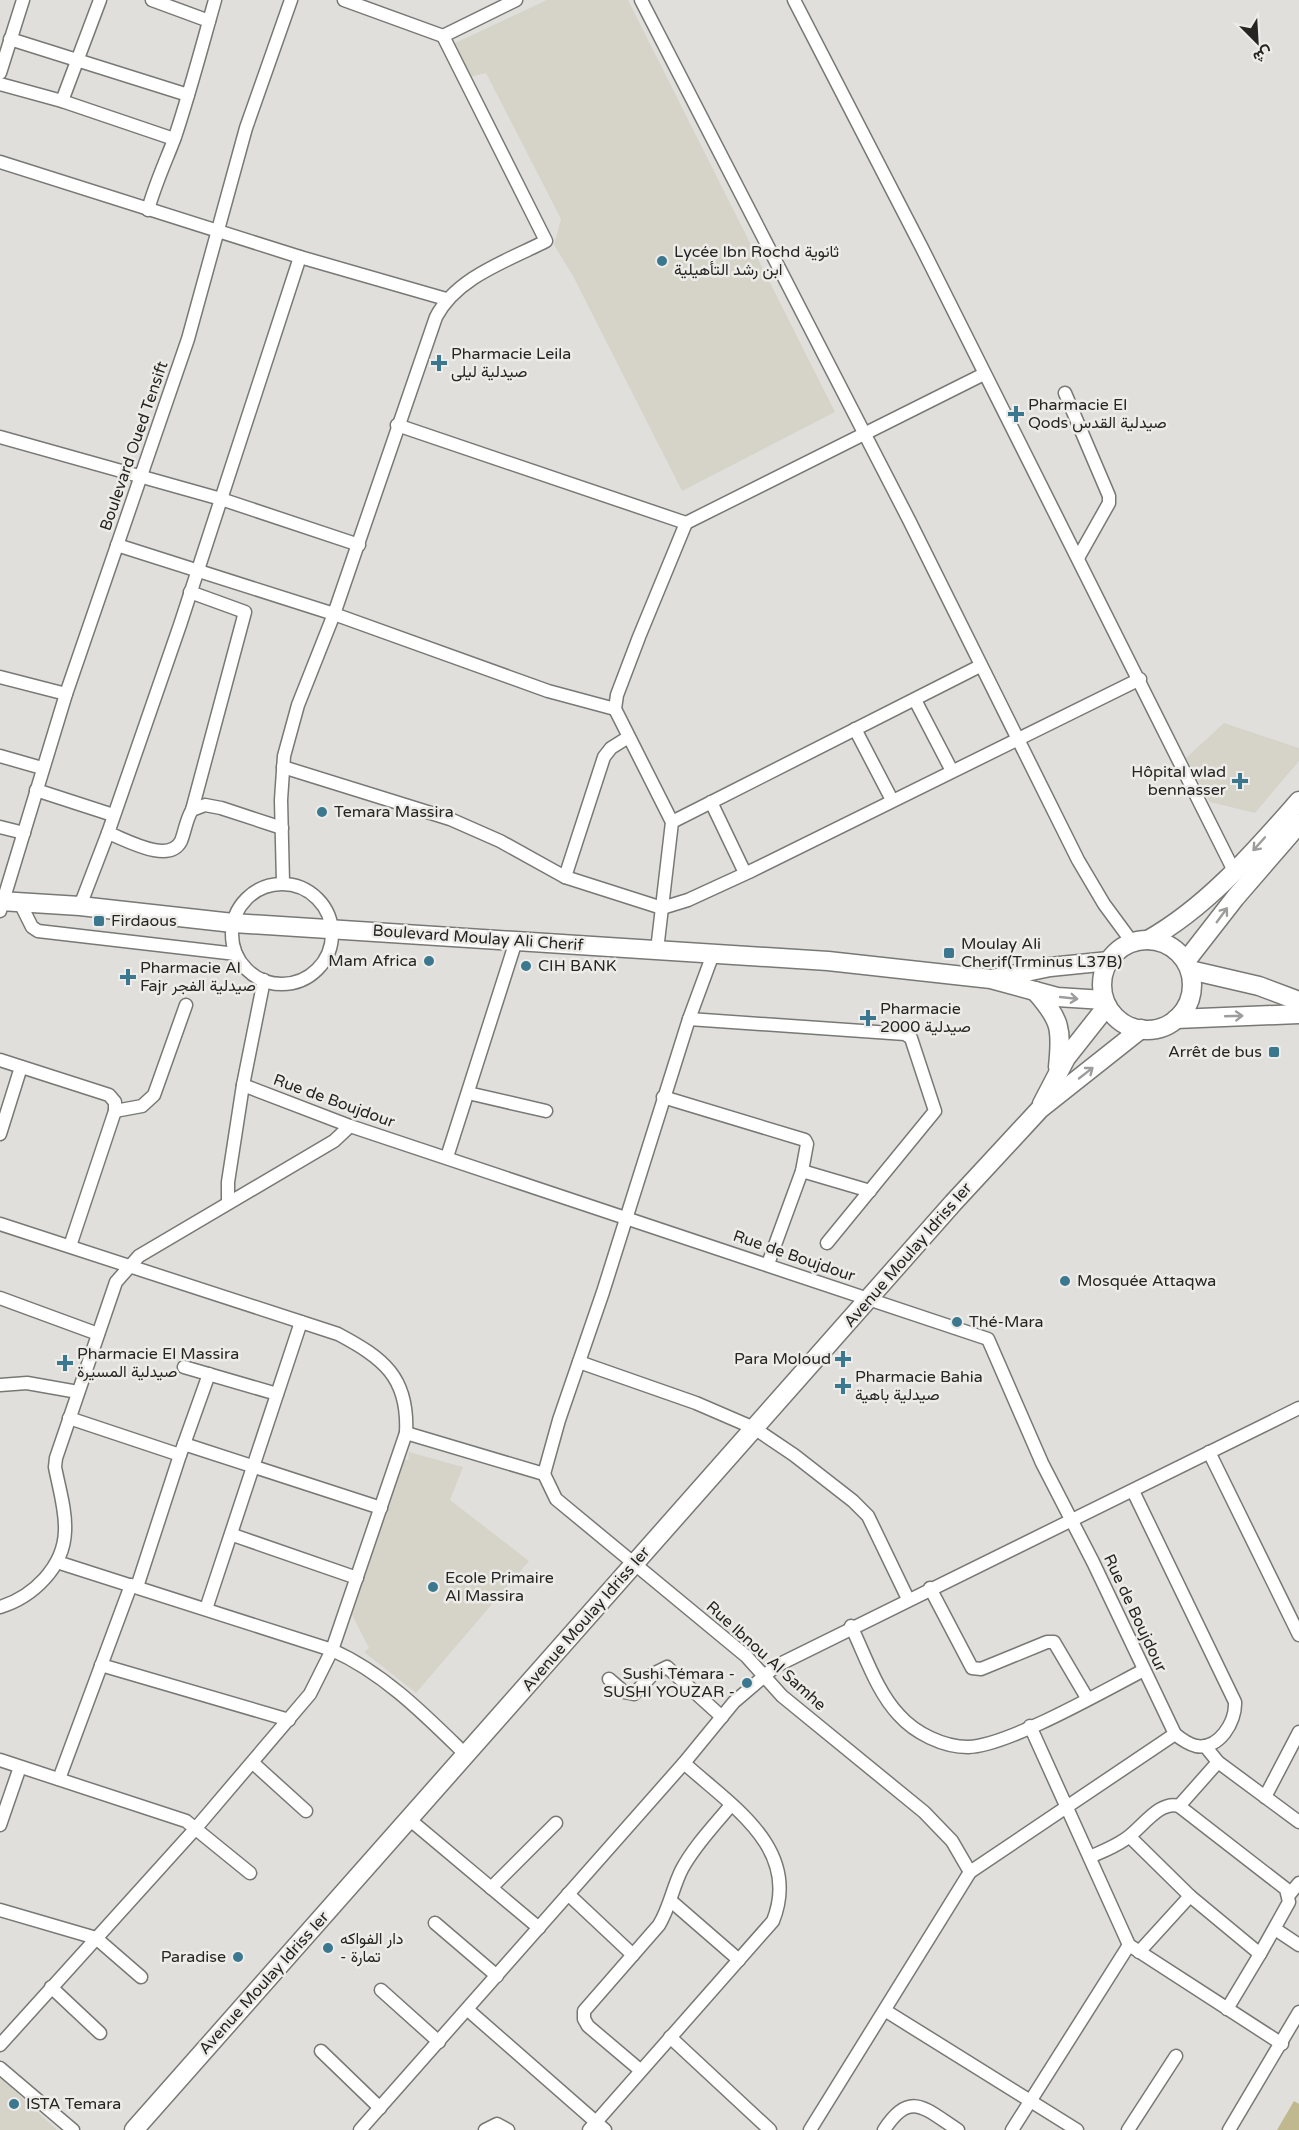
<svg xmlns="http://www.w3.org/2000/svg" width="1299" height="2130" font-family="'Varela Round',Vazirmatn,sans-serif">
  <rect width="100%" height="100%" fill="#e0dfdb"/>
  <!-- built -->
  <g fill="#d6d4c9">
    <path d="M 547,0 L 628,0 L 835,412 L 682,491 L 573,276 L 554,245 L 561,219 L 486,73 L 470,77 L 453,44 Z"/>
    <path d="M 1224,723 L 1299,748 L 1299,761 L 1255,813 L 1210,802 L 1186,758 Z"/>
    <path d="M 409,1452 L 463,1467 L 450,1500 L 529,1561 L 416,1693 L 364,1652 L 369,1648 L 351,1613 L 401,1459 L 408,1460 Z"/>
    <path d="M 0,2077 L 57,2130 L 0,2130 Z"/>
  </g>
  <!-- green -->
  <path fill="#c0b98f" d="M 1294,2101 L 1299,2104 L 1299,2130 L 1277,2130 Z"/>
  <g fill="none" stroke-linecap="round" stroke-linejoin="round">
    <!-- minor casing -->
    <g stroke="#787875" stroke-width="15">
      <g id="minor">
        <path d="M 100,0 L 62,101 L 174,139"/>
        <path d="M 152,0 L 209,21"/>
        <path d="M 641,0 L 909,520 L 1078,860 L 1104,904 L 1132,942"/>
        <path d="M 794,0 L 922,248 L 1234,871"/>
        <path d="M 443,36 L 516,0"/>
        <path d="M 10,39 L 188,95"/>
        <path d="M 0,73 L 23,0"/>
        <path d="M 0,84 L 62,101"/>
        <path d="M 0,162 L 300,257 L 446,299"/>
        <path d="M 148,210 C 155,184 166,161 175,137 C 190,92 202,46 215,0"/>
        <path d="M 1065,393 L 1109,496 L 1109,503 L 1078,558"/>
        <path d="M 397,425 L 686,523 L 984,374"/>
        <path d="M 0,437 L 221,499 L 359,545"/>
        <path d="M 117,545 L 334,614 L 548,691 L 615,709"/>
        <path d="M 190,592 L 245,612 L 192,810"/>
        <path d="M 0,677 L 66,694"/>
        <path d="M 915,700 L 952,771"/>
        <path d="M 855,729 L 892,800"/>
        <path d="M 0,756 L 42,768"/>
        <path d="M 283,767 L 450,819 L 500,841 L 565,877 L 662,908 L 688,900 L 749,872 L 1140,679"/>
        <path d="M 36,790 L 113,815"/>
        <path d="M 711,802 L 745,873"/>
        <path d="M 672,822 L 980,666"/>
        <path d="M 0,827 L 24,833"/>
        <path d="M 282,828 L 221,808 L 205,805 L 192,810 C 186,820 185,831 181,841 C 169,865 125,839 108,833 L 180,625 L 300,257"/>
        <path d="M 565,877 L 604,757 L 611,748 L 627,738"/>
        <path d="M 283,883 L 281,800 L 284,756 L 298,705 L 334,614 L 436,317 C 457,277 507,261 546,241 L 443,36 L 344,0"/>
        <circle cx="282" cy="934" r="50"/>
        <path d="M 20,903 L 32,927 L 38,931 L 236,954"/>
        <path d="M 80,906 L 108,833"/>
        <path d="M 0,911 L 66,694 L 188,339 L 246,128 L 291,0"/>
        <path d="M 657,950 L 672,822 L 615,709 L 617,695 L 639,637 L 686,523"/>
        <path d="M 713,954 L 689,1019 L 603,1292 L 559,1420 L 544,1474 L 556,1499 L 746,1656 L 782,1696 L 924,1812 L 952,1841 L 970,1872"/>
        <path d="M 689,1019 L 905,1034 L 911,1038 L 935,1111 L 827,1243"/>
        <path d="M 0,1060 L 109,1095 L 115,1102 L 115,1111 L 70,1246"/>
        <path d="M 243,1085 L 350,1126 L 988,1339 L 1042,1463 L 1093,1562 L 1175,1734 C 1181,1739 1188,1744 1196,1746 C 1219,1750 1236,1722 1235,1702 L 1133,1491"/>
        <path d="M 468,1093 L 546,1111"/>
        <path d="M 663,1097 L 805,1140 L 807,1144 L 802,1171 L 768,1264"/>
        <path d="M 115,1111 L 142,1106 L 154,1095 L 186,1005"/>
        <path d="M 0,1134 L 21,1067"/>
        <path d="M 447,1157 L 516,941"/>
        <path d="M 802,1171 L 870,1191"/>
        <path d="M 228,1201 L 228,1182 L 243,1085 L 264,980"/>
        <path d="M 0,1224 L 338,1334 C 383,1358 409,1377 406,1433 L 332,1650 L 310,1694 L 196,1828 L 0,2045"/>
        <path d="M 0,1298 L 98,1334"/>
        <path d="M 579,1362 L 696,1403 L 754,1428 L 794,1455 L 853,1501 L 868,1516 L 908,1599"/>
        <path d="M 184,1367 L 277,1394"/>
        <path d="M 0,1385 L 27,1383 L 78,1392"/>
        <path d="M 69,1418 L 180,1455 L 184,1444 L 381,1508"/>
        <path d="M 406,1433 L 544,1474"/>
        <path d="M 184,1444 L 209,1374"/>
        <path d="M 1209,1452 L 1299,1635"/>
        <path d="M 233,1535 L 357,1578"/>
        <path d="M 57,1562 L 332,1650 C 384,1673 426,1716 466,1755"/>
        <path d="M 137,1587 L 180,1455"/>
        <path d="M 930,1588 L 972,1668 L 981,1669 L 1047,1642 L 1054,1642 L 1087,1698"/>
        <path d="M 0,1607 C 33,1597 64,1567 65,1531 C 66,1510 59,1488 55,1467 L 56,1458 L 116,1282 L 139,1256 L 334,1141 L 350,1126"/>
        <path d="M 206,1609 L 301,1322"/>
        <path d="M 851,1626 C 865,1655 877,1692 899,1715 C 915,1733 943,1747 968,1747 C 1008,1746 1105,1690 1144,1670"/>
        <path d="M 101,1665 L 289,1720"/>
        <path d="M 609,1679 L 624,1692 L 634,1694 L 653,1674 L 667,1667 L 722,1717"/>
        <path d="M 1030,1726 L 1129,1945 L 1282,2044"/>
        <path d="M 1205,1746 L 1218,1762 L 1299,1822"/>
        <path d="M 0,1760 L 186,1821 L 250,1873"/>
        <path d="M 253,1763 L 306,1811"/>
        <path d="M 59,1779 L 131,1585"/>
        <path d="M 1265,1797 L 1299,1732"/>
        <path d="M 1179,1806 L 1218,1762"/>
        <path d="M 409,1819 L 539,1928"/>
        <path d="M 0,1825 L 20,1767"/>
        <path d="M 1090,1857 C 1101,1852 1114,1847 1124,1840 C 1141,1830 1158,1800 1179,1806 L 1286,1889 L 1289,1902 L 1260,1954 L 1190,1896 L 1130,1837"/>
        <path d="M 491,1888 L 556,1823"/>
        <path d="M 568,1894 L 633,1955"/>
        <path d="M 1289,1895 L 1299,1883"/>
        <path d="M 671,1901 L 739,1960"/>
        <path d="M 0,1910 L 96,1938 L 141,1977"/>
        <path d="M 435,1923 L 497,1976"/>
        <path d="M 1275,1929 L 1299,1945"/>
        <path d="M 1139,1952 L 1190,1896"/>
        <path d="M 51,1987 L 100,2033"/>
        <path d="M 381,1990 L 439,2042"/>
        <path d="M 1227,2009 L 1260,1954"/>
        <path d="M 468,2010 L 605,2130"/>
        <path d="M 886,2011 L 1077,2130"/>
        <path d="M 670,2037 L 770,2130"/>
        <path d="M 321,2051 L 380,2108"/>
        <path d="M 0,2068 L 73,2130"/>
        <path d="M 640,2070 L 588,2026 L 584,2019 L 584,2011 L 659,1925 C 670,1907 673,1886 682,1869 C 695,1845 714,1826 731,1805"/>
        <path d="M 360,2130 L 684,1763 L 734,1702 L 776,1666 L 1299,1408"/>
        <path d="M 485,2130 L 497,2124 L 508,2130"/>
        <path d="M 589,2130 L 773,1921 C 802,1848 730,1805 684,1763"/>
        <path d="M 810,2130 L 970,1872 L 1175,1734"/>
        <path d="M 884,2130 C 910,2089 925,2109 958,2130"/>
        <path d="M 1012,2130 L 1129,1945"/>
        <path d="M 1128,2130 L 1176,2056"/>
        <path d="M 1229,2130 L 1299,2012"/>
      </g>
    </g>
    <!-- secondary casing -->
    <g stroke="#787875" stroke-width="21">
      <g id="secondary">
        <path d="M 0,901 L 80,906 L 233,923 L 828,961 L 991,979 L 1057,997 L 1104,1000"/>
        <path d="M 1148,940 C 1208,906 1254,852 1299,801"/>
        <circle cx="1147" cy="985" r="45"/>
        <path d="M 1186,961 L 1235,898 L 1299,824"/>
        <path d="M 1190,970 L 1259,986 L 1299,1001"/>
        <path d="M 992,979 L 1050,967 L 1109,961"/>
        <path d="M 1035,991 C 1061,1020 1062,1029 1058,1067"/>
        <path d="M 1176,1019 L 1299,1014"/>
        <path d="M 1042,1104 L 1066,1058 L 1107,1006"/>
        <path d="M 134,2130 L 953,1203 L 1040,1109 L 1141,1029"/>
      </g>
    </g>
    <!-- minor -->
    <use href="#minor" stroke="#fff" stroke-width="12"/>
    <!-- secondary -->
    <use href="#secondary" stroke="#fff" stroke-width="18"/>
  </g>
  <!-- one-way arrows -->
  <defs><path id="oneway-shaft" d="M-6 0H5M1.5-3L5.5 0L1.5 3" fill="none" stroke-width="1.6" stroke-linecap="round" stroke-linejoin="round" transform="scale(1.5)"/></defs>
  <g stroke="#9d9d9c">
    <use href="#oneway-shaft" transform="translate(1259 844) rotate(132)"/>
    <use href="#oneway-shaft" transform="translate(1222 915) rotate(-54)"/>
    <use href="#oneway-shaft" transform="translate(1069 998) rotate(6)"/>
    <use href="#oneway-shaft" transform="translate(1234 1016) rotate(-2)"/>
    <use href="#oneway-shaft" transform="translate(1086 1073) rotate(-38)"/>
  </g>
  <!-- markers -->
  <g fill="#3b788f" stroke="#edece8" stroke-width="2">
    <circle cx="662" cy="261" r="6"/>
    <path d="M436 354h6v6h6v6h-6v6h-6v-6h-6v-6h6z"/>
    <path d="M1013 405h6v6h6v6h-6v6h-6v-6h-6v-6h6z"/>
    <path d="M1237 772h6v6h6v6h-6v6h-6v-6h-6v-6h6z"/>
    <circle cx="322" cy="812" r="6"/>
    <rect x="93" y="915" width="12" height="12" rx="3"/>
    <rect x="943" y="947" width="12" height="12" rx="3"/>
    <circle cx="429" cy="961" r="6"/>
    <circle cx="526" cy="966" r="6"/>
    <path d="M125 968h6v6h6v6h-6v6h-6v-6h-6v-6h6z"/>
    <path d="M865 1009h6v6h6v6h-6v6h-6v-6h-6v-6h6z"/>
    <rect x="1268" y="1046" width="12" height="12" rx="3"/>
    <circle cx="1065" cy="1281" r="6"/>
    <circle cx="957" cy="1322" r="6"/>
    <path d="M840 1350h6v6h6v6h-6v6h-6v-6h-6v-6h6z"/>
    <path d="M62 1354h6v6h6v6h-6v6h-6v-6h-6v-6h6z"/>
    <path d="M840 1377h6v6h6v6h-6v6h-6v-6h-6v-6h6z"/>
    <circle cx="433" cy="1587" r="6"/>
    <circle cx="747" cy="1683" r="6"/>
    <circle cx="328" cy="1948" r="6"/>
    <circle cx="238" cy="1957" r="6"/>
    <circle cx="14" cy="2104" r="6"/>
  </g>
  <g text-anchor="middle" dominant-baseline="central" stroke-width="5" stroke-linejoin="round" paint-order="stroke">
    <!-- poi labels -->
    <g font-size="16" fill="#252524" stroke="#edece8" text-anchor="start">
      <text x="674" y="252">Lycée Ibn Rochd ثانوية<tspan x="674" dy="18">ابن رشد التأهيلية</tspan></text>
      <text x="451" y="354">Pharmacie Leila<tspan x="451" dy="18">صيدلية ليلى</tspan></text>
      <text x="1028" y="405">Pharmacie El<tspan x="1028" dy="18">Qods صيدلية القدس</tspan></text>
      <text x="1226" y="772" text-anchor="end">Hôpital wlad<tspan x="1226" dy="18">bennasser</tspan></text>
      <text x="334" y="812">Temara Massira</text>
      <text x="111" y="921">Firdaous</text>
      <text x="961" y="944">Moulay Ali<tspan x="961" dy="18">Cherif(Trminus L37B)</tspan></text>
      <text x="417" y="961" text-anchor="end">Mam Africa</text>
      <text x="538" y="966">CIH BANK</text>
      <text x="140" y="968">Pharmacie Al<tspan x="140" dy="18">Fajr صيدلية الفجر</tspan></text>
      <text x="880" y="1009">Pharmacie<tspan x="880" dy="18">2000 صيدلية</tspan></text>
      <text x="1262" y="1052" text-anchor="end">Arrêt de bus</text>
      <text x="1077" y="1281">Mosquée Attaqwa</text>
      <text x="969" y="1322">Thé-Mara</text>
      <text x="77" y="1354">Pharmacie El Massira<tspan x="77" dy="18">صيدلية المسيرة</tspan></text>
      <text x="831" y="1359" text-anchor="end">Para Moloud</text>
      <text x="855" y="1377">Pharmacie Bahia<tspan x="855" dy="18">صيدلية باهية</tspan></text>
      <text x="445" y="1578">Ecole Primaire<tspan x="445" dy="18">Al Massira</tspan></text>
      <text x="735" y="1674" text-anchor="end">Sushi Témara -<tspan x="735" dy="18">SUSHI YOUZAR -</tspan></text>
      <text x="340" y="1939">دار الفواكه<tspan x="340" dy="18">- تمارة</tspan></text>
      <text x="226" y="1957" text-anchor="end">Paradise</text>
      <text x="26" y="2104">ISTA Temara</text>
    </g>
    <!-- street labels -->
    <g font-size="16" fill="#252524" stroke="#edece8">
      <text transform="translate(134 446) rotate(-71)">Boulevard Oued Tensift</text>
      <text transform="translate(478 938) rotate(4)">Boulevard Moulay Ali Cherif</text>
      <text transform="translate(334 1101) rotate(20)">Rue de Boujdour</text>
      <text transform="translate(908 1255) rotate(-49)">Avenue Moulay Idriss Ier</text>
      <text transform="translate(794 1256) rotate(19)">Rue de Boujdour</text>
      <text transform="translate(1135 1613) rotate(65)">Rue de Boujdour</text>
      <text transform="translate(586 1619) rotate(-49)">Avenue Moulay Idriss Ier</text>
      <text transform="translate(766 1656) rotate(42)">Rue Ibnou Al Samhe</text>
      <text transform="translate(264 1983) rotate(-48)">Avenue Moulay Idriss Ier</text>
    </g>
  </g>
  <!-- north arrow -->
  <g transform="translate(1257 42) rotate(156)" stroke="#edece8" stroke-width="4.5" paint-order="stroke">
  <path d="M0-4.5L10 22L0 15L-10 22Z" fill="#252524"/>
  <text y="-9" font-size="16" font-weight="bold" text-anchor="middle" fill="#252524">ش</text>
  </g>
</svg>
